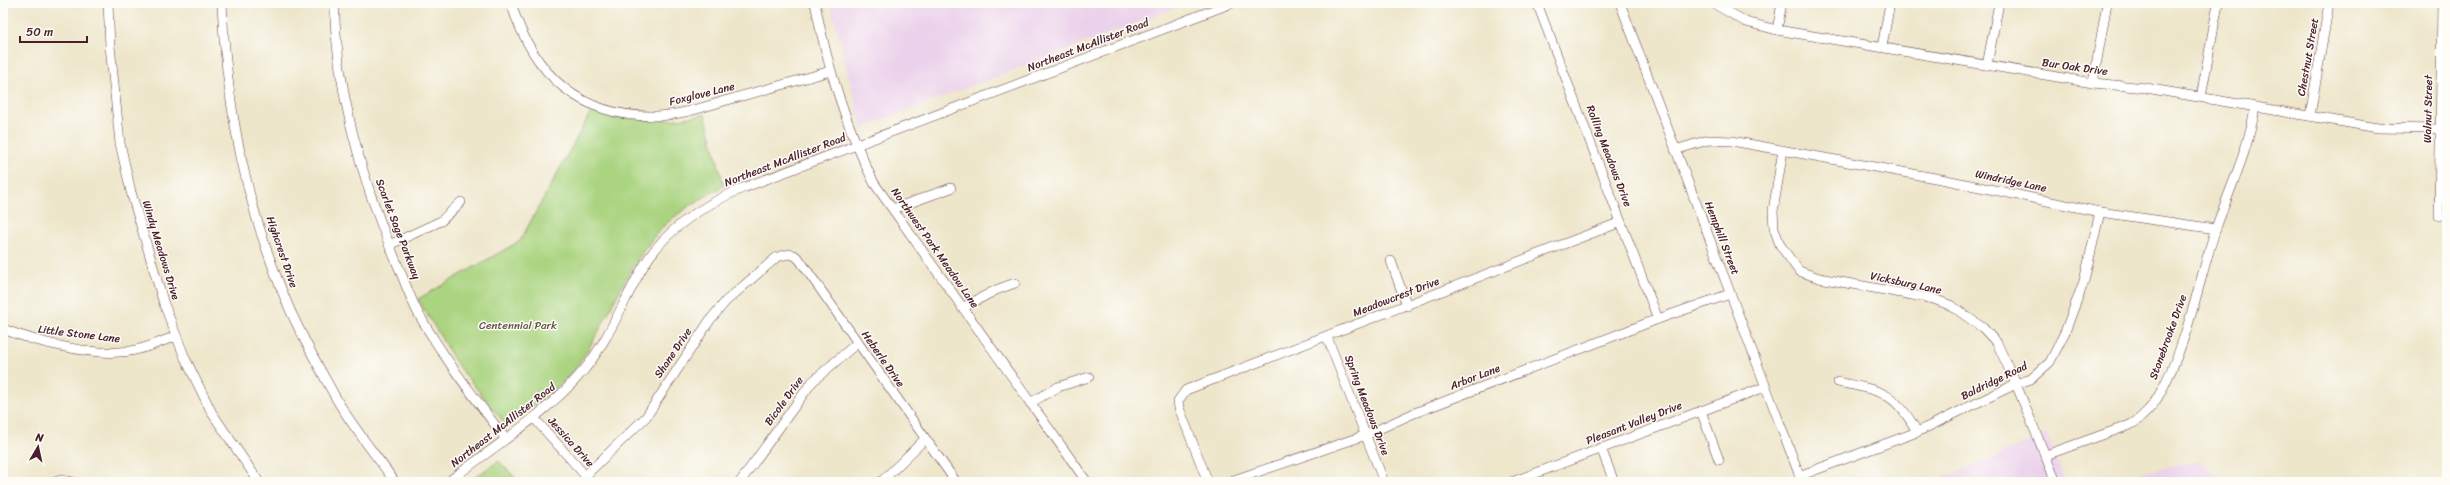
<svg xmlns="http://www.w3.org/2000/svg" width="2450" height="485" font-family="Sriracha,sans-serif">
  <rect width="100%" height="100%" fill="#fdfcf7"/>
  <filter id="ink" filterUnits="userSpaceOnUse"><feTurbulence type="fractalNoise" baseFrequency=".025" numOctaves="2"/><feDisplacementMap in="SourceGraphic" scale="8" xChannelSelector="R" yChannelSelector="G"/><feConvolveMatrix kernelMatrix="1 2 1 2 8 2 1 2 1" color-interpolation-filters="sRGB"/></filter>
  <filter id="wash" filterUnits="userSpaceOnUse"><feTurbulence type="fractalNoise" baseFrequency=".012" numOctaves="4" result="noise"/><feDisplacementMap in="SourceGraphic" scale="16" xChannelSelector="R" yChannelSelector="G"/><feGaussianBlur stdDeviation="0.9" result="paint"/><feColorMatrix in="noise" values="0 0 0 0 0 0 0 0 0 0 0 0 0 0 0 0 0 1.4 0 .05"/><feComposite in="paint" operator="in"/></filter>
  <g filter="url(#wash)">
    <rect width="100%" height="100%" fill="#eee6ca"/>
    <!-- built -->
    <g fill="#ebd1eb">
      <path d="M 830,3 L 1188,3 L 862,128 Z"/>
      <path d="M 2047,434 L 2065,482 L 1934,482 Z"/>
      <path d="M 2198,461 L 2226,482 L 2095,482 Z"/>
    </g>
    <!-- green -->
    <g fill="#aad480" stroke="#7a7a56">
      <path d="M 592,110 C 633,121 662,124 705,114 L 724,186 C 703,198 681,209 664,226 C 624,266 609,323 576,367 C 558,391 530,408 506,425 L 458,366 L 418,299 L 520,241 Z"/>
      <path d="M 499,461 L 519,482 L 480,482 L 475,477 Z"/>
    </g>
  </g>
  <g filter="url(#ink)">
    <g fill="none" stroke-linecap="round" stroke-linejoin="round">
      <!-- minor casing -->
      <g stroke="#633d43" stroke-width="10">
        <g id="minor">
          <path d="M 108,3 L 110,46 L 120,143 L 131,192 L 164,304 L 185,358 L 212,413 L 259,482"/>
          <path d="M 222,3 C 226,105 247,209 287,303 C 301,336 320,369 337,400 C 354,429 376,455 395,482"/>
          <path d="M 334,3 C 337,92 361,179 396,261 C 403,277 409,295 417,311 C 442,356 474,397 505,438"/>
          <path d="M 511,3 C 533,74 579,118 657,116 C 682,115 707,106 731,99 C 764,90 797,81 830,71"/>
          <path d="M 815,3 C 827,66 846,126 874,183 L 1087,482"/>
          <path d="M 1537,3 L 1658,319"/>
          <path d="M 1620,3 L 1802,482"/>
          <path d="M 1713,3 L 1746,22 L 1777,30 L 2093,83 L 2146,88 L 2378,128 L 2440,129"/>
          <path d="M 1777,30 L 1782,3"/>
          <path d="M 1882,47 L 1890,3"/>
          <path d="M 1987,65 L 1999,3"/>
          <path d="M 2093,83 L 2107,3"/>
          <path d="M 2201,97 L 2218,3"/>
          <path d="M 2310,116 L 2329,3"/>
          <path d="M 1675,150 L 1708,140 L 1732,141 L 1946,180 L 2100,212 L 2216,229"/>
          <path d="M 1783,150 L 1773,211 L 1774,228 L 1780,245 L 1799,271 L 1819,278 L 1934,299 L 1952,306 L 1983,328 L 1997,343 L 2016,384 L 2056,482"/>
          <path d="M 893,209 L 951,188"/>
          <path d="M 2439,216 L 2442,3"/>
          <path d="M 389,245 L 441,221 L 461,202"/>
          <path d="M 1391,261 L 1407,306"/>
          <path d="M 962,308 L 996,290 L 1015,283"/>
          <path d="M 3,329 C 33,341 88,355 120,352 C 140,351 158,343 176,336"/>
          <path d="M 1327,337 L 1384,482"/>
          <path d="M 1838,382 C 1881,391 1895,391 1917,432"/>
          <path d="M 1030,403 L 1058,387 L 1089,377"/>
          <path d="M 1701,411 L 1719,460"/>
          <path d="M 534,418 L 591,482"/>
          <path d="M 1601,448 L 1614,482"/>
          <path d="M 2046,455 L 2130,425 C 2140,420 2154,405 2159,395 C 2188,344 2198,283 2216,228 C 2230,188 2249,149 2255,107"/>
          <path d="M 585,476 L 646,417 L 710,320 L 726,301 L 777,257 L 789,254 L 794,255 L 799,259 L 956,482"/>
          <path d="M 1799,476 L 1917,432 L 2016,384 L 2031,379 L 2050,362 L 2065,332 L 2084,281 L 2100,212"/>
          <path d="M 55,482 L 61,480 L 73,482"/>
          <path d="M 448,482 C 493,447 547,414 584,370 C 609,340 623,301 643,267 C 665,229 703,205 743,188 L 1232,3"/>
          <path d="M 740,482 L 812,382 L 857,343"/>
          <path d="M 881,482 L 925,439"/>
          <path d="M 1208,482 L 1179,408 L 1178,401 L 1186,390 L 1621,222"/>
          <path d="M 1228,482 L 1366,435 L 1412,414 L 1658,319 L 1730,294"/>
          <path d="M 1512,482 L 1765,387"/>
        </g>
      </g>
      <!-- minor -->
      <use href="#minor" stroke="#fff" stroke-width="9"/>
    </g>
  </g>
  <g text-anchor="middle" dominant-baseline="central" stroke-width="3" stroke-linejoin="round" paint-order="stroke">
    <!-- street labels -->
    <g font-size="11" fill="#4a1f2b" stroke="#fdfcf7">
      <text transform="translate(1088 45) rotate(-21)">Northeast McAllister Road</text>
      <text transform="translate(2308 57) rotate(-80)">Chestnut Street</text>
      <text transform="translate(2075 67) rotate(8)">Bur Oak Drive</text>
      <text transform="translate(702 94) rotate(-14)">Foxglove Lane</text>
      <text transform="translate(2428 109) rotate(-89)">Walnut Street</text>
      <text transform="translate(1609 156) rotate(69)">Rolling Meadows Drive</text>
      <text transform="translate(785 160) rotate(-21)">Northeast McAllister Road</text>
      <text transform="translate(2011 181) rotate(12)">Windridge Lane</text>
      <text transform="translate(398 229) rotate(69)">Scarlet Sage Parkway</text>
      <text transform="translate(1722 238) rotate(69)">Hemphill Street</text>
      <text transform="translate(935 248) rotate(55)">Northwest Park Meadow Lane</text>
      <text transform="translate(161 250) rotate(73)">Windy Meadows Drive</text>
      <text transform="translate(282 252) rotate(71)">Highcrest Drive</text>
      <text transform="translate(1906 283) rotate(12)">Vicksburg Lane</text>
      <text transform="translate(1396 297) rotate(-21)">Meadowcrest Drive</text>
      <text transform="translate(79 334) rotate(7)">Little Stone Lane</text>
      <text transform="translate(2168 337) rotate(-70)">Stonebrooke Drive</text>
      <text transform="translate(673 353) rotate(-56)">Shane Drive</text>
      <text transform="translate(883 359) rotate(55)">Heberle Drive</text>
      <text transform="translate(1475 377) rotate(-21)">Arbor Lane</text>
      <text transform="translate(1994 381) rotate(-26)">Baldridge Road</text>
      <text transform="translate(784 401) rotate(-54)">Bicole Drive</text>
      <text transform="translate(1367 405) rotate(69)">Spring Meadows Drive</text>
      <text transform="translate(1634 423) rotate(-21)">Pleasant Valley Drive</text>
      <text transform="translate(503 425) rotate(-38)">Northeast McAllister Road</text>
      <text transform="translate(571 442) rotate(48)">Jessica Drive</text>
    </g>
    <!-- park labels -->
    <g font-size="11" fill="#675544" stroke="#fdfcf7">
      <text x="518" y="325">Centennial Park</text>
    </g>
  </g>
  <!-- margin -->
  <rect width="2450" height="485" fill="none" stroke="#fdfcf7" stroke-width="16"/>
  <!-- north arrow -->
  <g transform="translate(38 447) rotate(9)" stroke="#fdfcf7" stroke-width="3" paint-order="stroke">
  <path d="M0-3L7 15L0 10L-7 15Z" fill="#4a1f2b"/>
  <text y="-6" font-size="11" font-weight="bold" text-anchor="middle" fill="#4a1f2b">N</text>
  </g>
  <!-- scale -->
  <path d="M20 36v6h67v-6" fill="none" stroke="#4a1f2b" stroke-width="2"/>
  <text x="26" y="36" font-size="12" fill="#4a1f2b" stroke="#fdfcf7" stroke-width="3" paint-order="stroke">50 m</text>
</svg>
